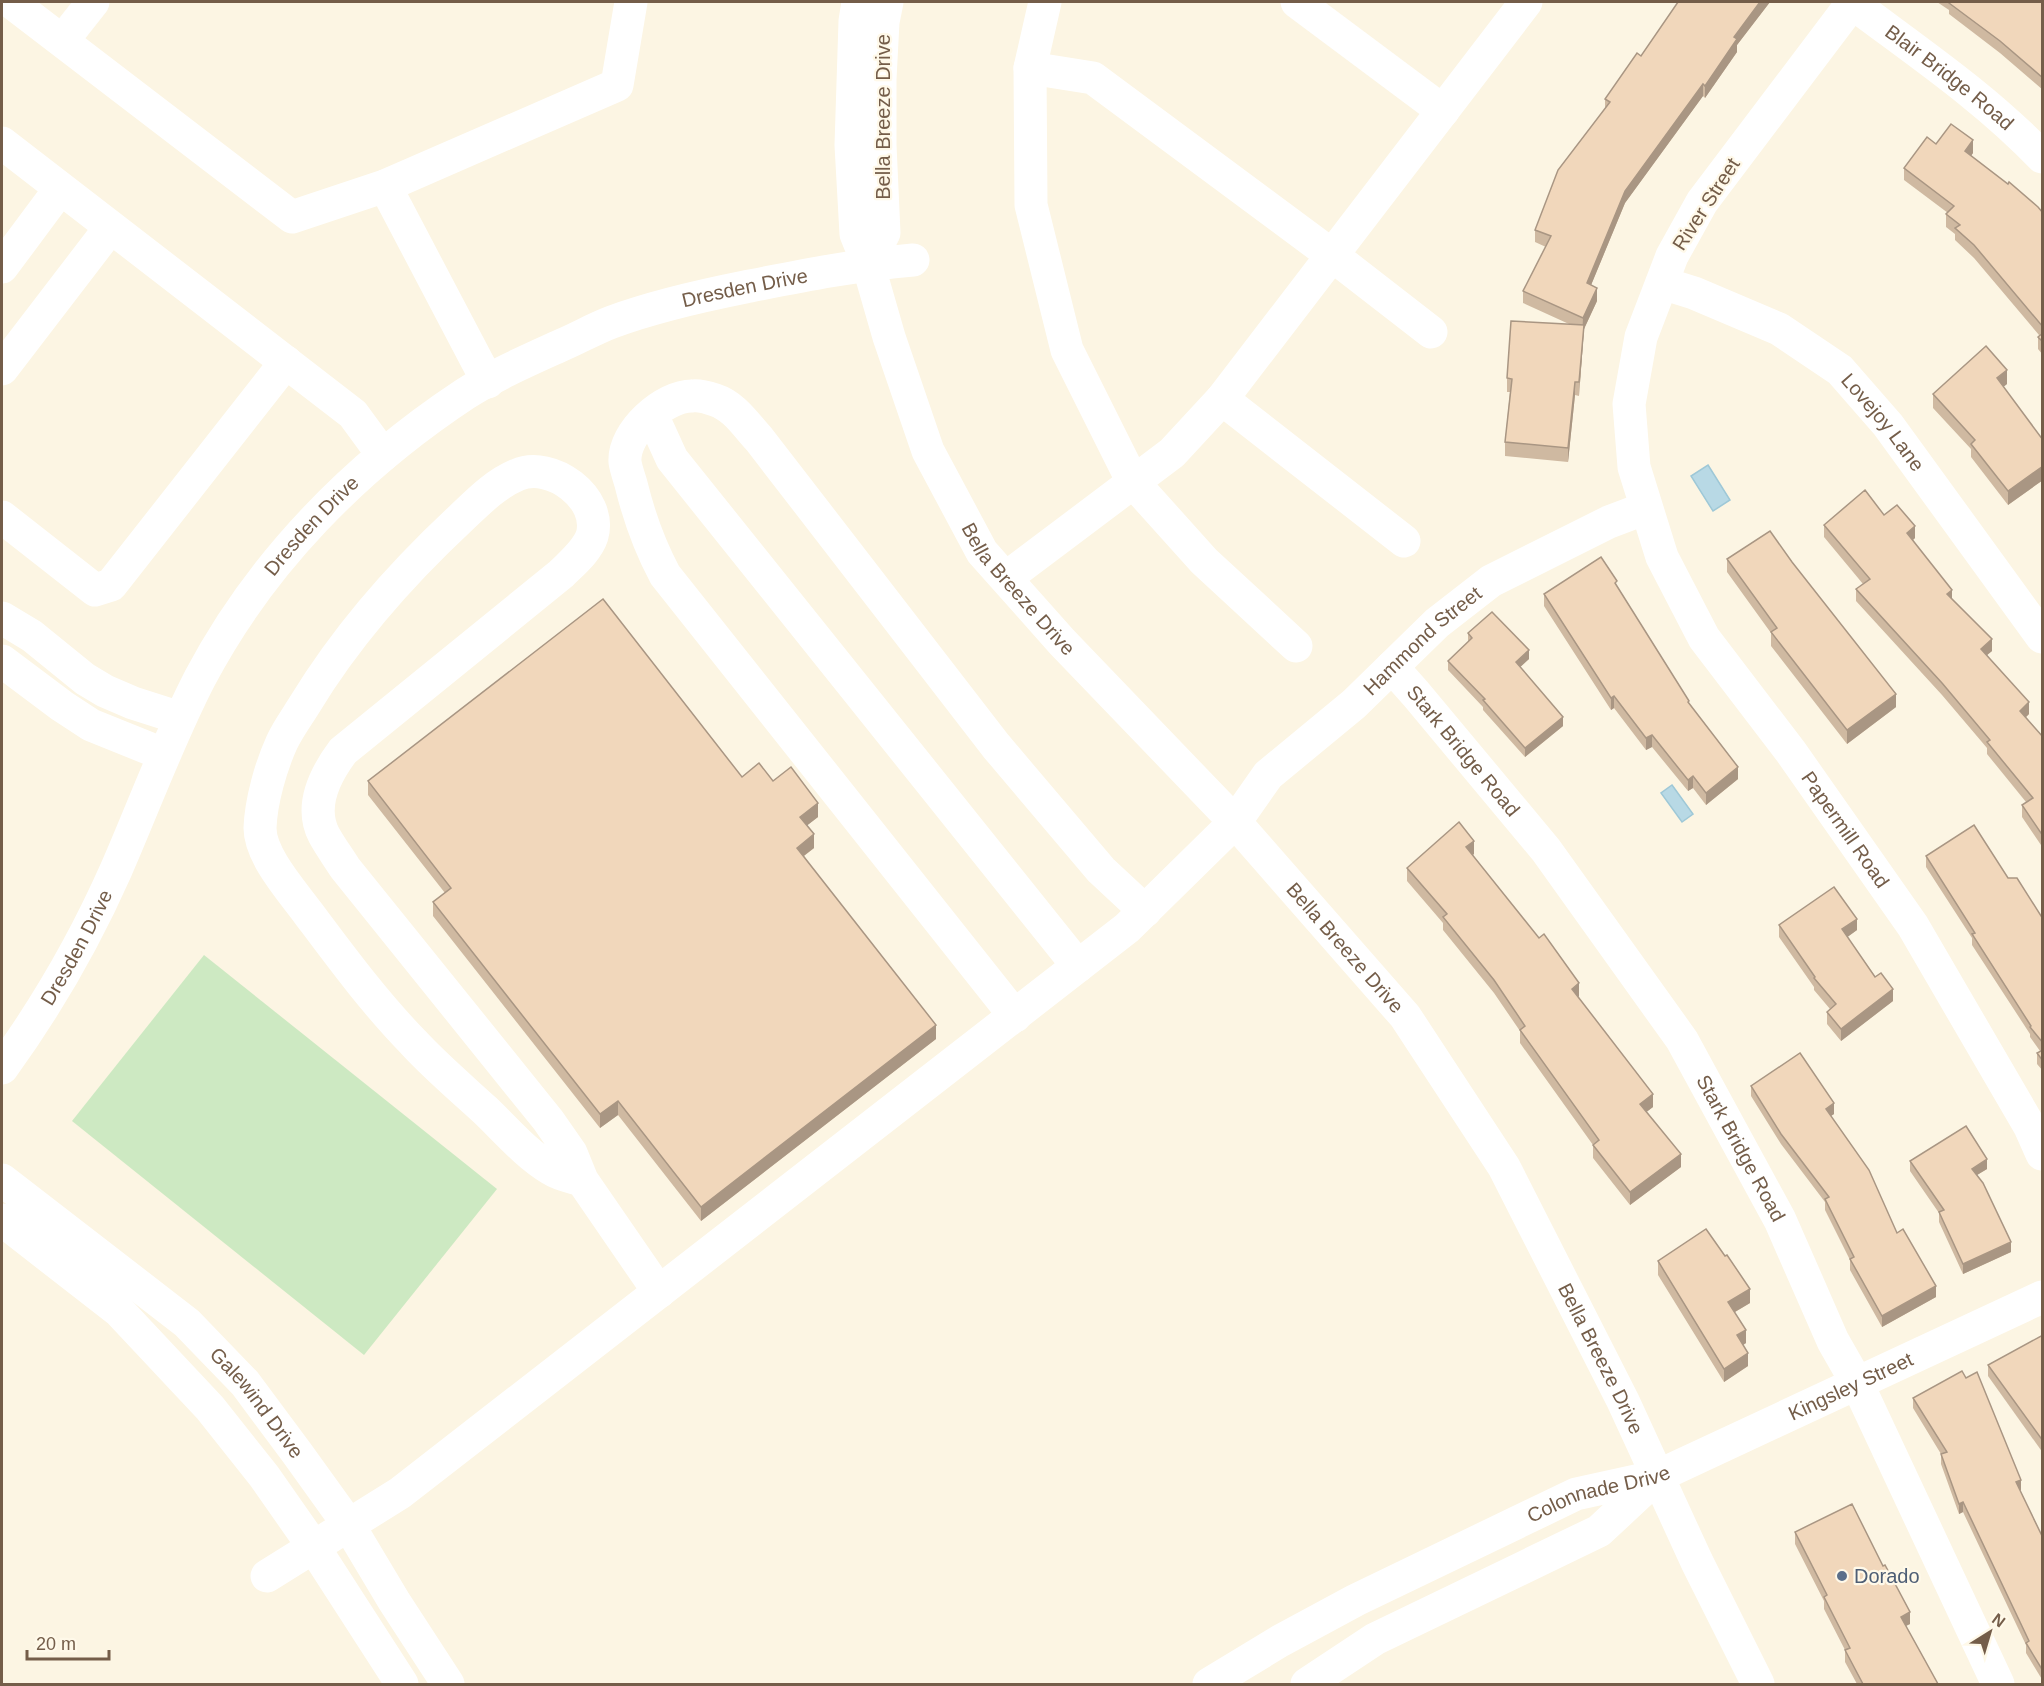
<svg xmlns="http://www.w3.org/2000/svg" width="2044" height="1686" font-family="Helvetica,sans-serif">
  <rect width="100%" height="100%" fill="#fcf5e3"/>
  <!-- green -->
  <path fill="#cde9c2" d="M 204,955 L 497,1189 L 364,1355 L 72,1121 Z"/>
  <!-- water -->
  <g fill="#b8d9e5" stroke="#9ec8d7" stroke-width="1.5">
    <path d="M 1708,465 L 1730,500 L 1713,511 L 1691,476 Z"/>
    <path d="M 1672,785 L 1693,814 L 1682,822 L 1661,793 Z"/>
  </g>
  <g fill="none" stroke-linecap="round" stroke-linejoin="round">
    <!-- minor -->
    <g stroke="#fff" stroke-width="33">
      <path d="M 11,2 L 292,217 L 385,186 L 617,85 L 631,2"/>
      <path id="s1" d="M 858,2 L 855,21 L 851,145 L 856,234 L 868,264 L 889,337 L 928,451 L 982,552 L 1062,642 L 1235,822 L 1405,1016 L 1504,1167 L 1623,1401 L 1697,1562 L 1758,1684"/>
      <path d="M 1045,2 L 1030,68 L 1031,205 L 1067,350 L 1133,482 L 1204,561 L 1296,646"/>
      <path d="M 1297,2 L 1443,111"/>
      <path id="s2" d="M 1851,2 C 1916,51 1986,98 2042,157"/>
      <path id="s3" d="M 1853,2 L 1702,202 L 1672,256 L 1641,337 L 1629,404 L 1634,467 L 1662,557 L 1704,638 L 1791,752 L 1913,926 L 2030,1127 L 2042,1154"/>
      <path d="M 63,40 L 93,2"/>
      <path d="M 1030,68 L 1093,78 L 1333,256 L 1431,332"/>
      <path d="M 2,143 L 353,414 L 383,455"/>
      <path d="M 385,186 L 488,382"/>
      <path d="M 868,264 L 884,233 L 880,145 L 880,79 L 883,22 L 887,2"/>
      <path d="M 2,267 L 60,189"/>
      <path id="s4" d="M 1662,283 L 1694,293 L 1779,329 L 1840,370 L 1888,425 L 2042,637"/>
      <path d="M 2,369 L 110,228"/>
      <path d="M 1222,399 L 1404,541"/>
      <path d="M 652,415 L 672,459 L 1078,966"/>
      <path d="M 2,517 L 95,590 L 111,585 L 286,362"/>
      <path d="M 1006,578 L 1172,453 L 1222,399 L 1526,2"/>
      <path d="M 2,618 L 32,636 L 85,679 L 105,691 L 133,703 L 180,718"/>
      <path d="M 2,661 L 62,706 L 91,725 L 163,754"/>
      <path id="s5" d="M 1392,667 L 1416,694 L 1546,850 L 1682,1040 L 1780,1220 L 1833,1341 L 1857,1383 L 1998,1684"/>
      <path d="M 1015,1016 L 665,575 C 649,545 639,517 631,484 C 629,477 626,469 625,462 C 623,432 664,396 692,396 C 699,395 709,398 715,400 C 734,406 746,425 759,439 L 996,746 L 1101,870 L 1145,911"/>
      <path id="s6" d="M 2,1068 C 47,1006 85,940 116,870 C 144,806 168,740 200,678 C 261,562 356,466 465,394 C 496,374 531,359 564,344 C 580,337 596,328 612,322 C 655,306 700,296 745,287 C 801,276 856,265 913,260"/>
      <path id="s7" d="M 2,1180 L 187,1323 L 245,1383 L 297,1453 L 348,1524 L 394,1601 L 448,1684"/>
      <path d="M 582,1180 C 572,1177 560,1175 551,1169 C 526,1154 506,1130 485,1110 C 461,1088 435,1066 413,1042 C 374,1002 341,957 308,913 C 292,891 260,856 260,828 C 261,801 271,766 282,742 C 288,729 297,717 305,704 C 347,635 401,574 460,519 C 477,503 495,484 517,475 C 551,460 603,498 592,536 C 587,551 572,563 561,574 L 343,751 C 325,775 309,806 324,835 C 330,846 338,857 345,868 L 548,1120 L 571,1153 L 582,1180 L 659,1292"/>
      <path d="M 2,1220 L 119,1311 L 210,1408 L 264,1476 L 313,1546 L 402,1684"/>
      <path id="s8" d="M 267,1576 L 400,1493 L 1127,928 L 1235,822 L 1268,775 L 1354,704 L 1437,623 L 1491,581 L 1609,522 L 1646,508"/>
      <path id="s9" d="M 1209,1684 L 1280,1641 L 1356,1600 L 1576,1494 L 1658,1476 L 2042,1297"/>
      <path d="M 1307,1684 L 1375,1639 L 1599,1531 L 1658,1476"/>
    </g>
  </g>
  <!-- wall -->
  <g fill="#cfb9a1">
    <path d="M 1678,2 L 1770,2 L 1737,45 L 1737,52 L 1705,98 L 1703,96 L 1625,203 L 1591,285 L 1597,301 L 1584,329 L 1579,396 L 1575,395 L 1568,462 L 1505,456 L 1505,442 L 1510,392 L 1507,392 L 1507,378 L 1569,324 L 1523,303 L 1523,291 L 1546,247 L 1535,242 L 1535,230 L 1605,109 L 1605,99 L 1641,56 Z"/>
    <path d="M 1937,2 L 2043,2 L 2043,90 L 2000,53 L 1949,14 L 1949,10 Z"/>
    <path d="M 1936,144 L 1973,153 L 1971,156 L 2043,213 L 2043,355 L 2038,349 L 2038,337 L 2039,335 L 1974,258 L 1955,240 L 1955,234 L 1946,227 L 1946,214 L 1948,213 L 1904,180 L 1904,168 Z"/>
    <path d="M 2007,384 L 2003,387 L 2043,440 L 2043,480 L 2008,505 L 1971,457 L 1971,449 L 1933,408 L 1933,394 Z"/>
    <path d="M 1884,515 L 1915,538 L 1913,540 L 1952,599 L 1992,651 L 1987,655 L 2029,714 L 2026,717 L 2043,737 L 2043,848 L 2022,817 L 2022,805 L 2026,802 L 1987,754 L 1987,748 L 1942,695 L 1856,601 L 1856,589 L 1863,584 L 1824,537 L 1824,525 Z"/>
    <path d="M 1727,559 L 1792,562 L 1896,707 L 1847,744 L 1771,646 L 1771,633 L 1727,572 Z"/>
    <path d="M 1617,586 L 1689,704 L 1738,779 L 1706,805 L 1693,788 L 1688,791 L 1652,747 L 1646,750 L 1614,708 L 1611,710 L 1544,606 L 1544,594 Z"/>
    <path d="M 1468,633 L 1529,659 L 1520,667 L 1563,726 L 1525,757 L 1483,710 L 1483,707 L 1448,670 L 1448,661 L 1468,642 Z"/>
    <path d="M 368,781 L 773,781 L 818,817 L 807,825 L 814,848 L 804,856 L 936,1039 L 701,1221 L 618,1115 L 600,1128 L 433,916 L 433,902 L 445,893 L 368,795 Z"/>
    <path d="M 1474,854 L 1473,855 L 1579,996 L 1578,997 L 1653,1107 L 1646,1112 L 1681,1167 L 1630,1205 L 1593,1158 L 1593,1145 L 1520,1043 L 1520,1031 L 1494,993 L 1443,930 L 1443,923 L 1407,881 L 1407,868 Z"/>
    <path d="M 1926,856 L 2008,878 L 2043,919 L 2043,1071 L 2037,1064 L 2037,1053 L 2040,1051 L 2030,1037 L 2030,1034 L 1972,945 L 1972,938 L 1926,867 Z"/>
    <path d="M 1779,925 L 1857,930 L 1847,937 L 1893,1001 L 1841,1041 L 1827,1024 L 1827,1012 L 1830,1009 L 1814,990 L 1814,987 L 1779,937 Z"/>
    <path d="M 1751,1086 L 1834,1114 L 1831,1116 L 1897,1233 L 1936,1297 L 1882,1327 L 1850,1270 L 1850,1260 L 1825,1210 L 1825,1202 L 1781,1144 L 1751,1096 Z"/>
    <path d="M 1910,1161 L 1987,1169 L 1977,1175 L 2011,1252 L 1963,1274 L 1939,1222 L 1939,1213 L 1910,1171 Z"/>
    <path d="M 1658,1261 L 1750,1303 L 1735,1312 L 1746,1343 L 1743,1345 L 1748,1366 L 1724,1382 L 1658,1275 Z"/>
    <path d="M 2043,1335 L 2043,1453 L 1988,1376 L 1988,1365 Z"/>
    <path d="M 1913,1398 L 2021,1490 L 2020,1490 L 2043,1538 L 2043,1681 L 2026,1653 L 2026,1645 L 1963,1512 L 1959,1514 L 1941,1464 L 1941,1454 L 1913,1408 Z"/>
    <path d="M 1795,1532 L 1910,1624 L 1906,1626 L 1938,1684 L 1857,1684 L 1845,1662 L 1845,1650 L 1824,1609 L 1824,1601 L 1795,1544 Z"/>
  </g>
  <!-- shaded-wall -->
  <g fill="#a99683">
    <path d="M 1760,2 L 1770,2 L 1737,45 L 1737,52 L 1705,98 L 1705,86 L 1734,37 Z"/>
    <path d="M 1703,84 L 1703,96 L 1625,203 L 1587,295 L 1587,283 L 1625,191 Z"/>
    <path d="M 1973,140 L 1973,153 L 1965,164 L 1965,151 Z"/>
    <path d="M 1597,288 L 1597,301 L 1584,329 L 1579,396 L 1583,318 Z"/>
    <path d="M 2007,370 L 2007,384 L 1997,392 L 1997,378 Z"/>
    <path d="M 1575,382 L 1575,395 L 1568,462 L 1568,448 Z"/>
    <path d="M 2043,466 L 2043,480 L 2008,505 L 2008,491 Z"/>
    <path d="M 1915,526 L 1915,538 L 1907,545 L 1907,533 Z"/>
    <path d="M 1952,590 L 1952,602 L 1947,594 Z"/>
    <path d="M 1992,639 L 1992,651 L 1981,660 L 1981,649 Z"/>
    <path d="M 1529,650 L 1529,659 L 1516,671 L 1516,662 Z"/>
    <path d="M 1896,694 L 1896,707 L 1847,744 L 1847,730 Z"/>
    <path d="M 1614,696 L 1614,708 L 1611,710 L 1611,698 Z"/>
    <path d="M 2029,702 L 2029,714 L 2020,723 L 2020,711 Z"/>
    <path d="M 1563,717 L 1563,726 L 1525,757 L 1525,748 Z"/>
    <path d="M 1652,735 L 1652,747 L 1646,750 L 1646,738 Z"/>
    <path d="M 1738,767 L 1738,779 L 1706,805 L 1706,793 Z"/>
    <path d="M 1693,776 L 1693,788 L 1688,791 L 1688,780 Z"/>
    <path d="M 818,803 L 818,817 L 800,831 L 800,817 Z"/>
    <path d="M 814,834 L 814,848 L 797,861 L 797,848 Z"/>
    <path d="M 1474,841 L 1474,854 L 1466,860 L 1466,847 Z"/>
    <path d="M 1857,919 L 1857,930 L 1842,941 L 1842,929 Z"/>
    <path d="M 1579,983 L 1579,996 L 1572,1002 L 1572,989 Z"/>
    <path d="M 1893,989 L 1893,1001 L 1841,1041 L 1841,1029 Z"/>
    <path d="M 936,1025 L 936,1039 L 701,1221 L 701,1207 Z"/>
    <path d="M 1653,1094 L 1653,1107 L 1640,1117 L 1640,1104 Z"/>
    <path d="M 618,1101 L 618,1115 L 600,1128 L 600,1114 Z"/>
    <path d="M 1834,1103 L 1834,1114 L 1826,1119 L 1826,1109 Z"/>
    <path d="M 1681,1154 L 1681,1167 L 1630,1205 L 1630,1192 Z"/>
    <path d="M 1987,1159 L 1987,1169 L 1972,1178 L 1972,1169 Z"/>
    <path d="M 2011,1242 L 2011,1252 L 1963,1274 L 1963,1264 Z"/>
    <path d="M 1936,1286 L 1936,1297 L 1882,1327 L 1882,1316 Z"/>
    <path d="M 1750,1289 L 1750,1303 L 1728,1316 L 1728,1302 Z"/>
    <path d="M 1746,1330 L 1746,1343 L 1737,1349 L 1737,1335 Z"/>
    <path d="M 1748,1353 L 1748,1366 L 1724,1382 L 1724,1369 Z"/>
    <path d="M 2021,1480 L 2021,1490 L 2016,1492 L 2016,1482 Z"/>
    <path d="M 1963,1502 L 1963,1512 L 1959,1514 L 1959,1504 Z"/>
    <path d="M 1910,1612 L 1910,1624 L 1901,1628 L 1901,1617 Z"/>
  </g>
  <!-- building -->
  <g fill="#f1d7bb" stroke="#a99683" stroke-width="1.5">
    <path d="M 1678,2 L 1760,2 L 1734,37 L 1737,39 L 1705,86 L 1703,84 L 1625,191 L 1587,283 L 1597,288 L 1583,318 L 1523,291 L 1551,236 L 1535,230 L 1558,170 L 1610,102 L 1605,99 L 1637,53 L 1641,56 Z"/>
    <path d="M 1950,2 L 2043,2 L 2043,78 L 2000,41 L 1949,3 Z"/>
    <path d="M 1951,124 L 1973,140 L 1965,151 L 2008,184 L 2009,182 L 2038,207 L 2043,213 L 2043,327 L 1974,245 L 1955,228 L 1960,225 L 1946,214 L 1954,206 L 1904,168 L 1927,137 L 1936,144 Z"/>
    <path d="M 1511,321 L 1584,325 L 1579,382 L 1575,382 L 1568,448 L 1505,442 L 1512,379 L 1507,378 Z"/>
    <path d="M 2043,333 L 2043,342 L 2038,337 Z"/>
    <path d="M 1986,346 L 2007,370 L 1997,378 L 2043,440 L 2043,466 L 2008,491 L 1971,444 L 1975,440 L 1933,394 Z"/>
    <path d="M 1865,490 L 1884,515 L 1897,505 L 1915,526 L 1907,533 L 1952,590 L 1947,594 L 1992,639 L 1981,649 L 2029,702 L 2020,711 L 2043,737 L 2043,836 L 2022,805 L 2033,798 L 1987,742 L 1990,740 L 1942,683 L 1856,589 L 1870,579 L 1824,525 Z"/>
    <path d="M 1770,531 L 1792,562 L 1896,694 L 1847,730 L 1771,632 L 1777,628 L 1727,559 Z"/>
    <path d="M 1601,557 L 1617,581 L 1615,583 L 1689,701 L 1688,702 L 1738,767 L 1706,793 L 1693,776 L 1688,780 L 1652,735 L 1646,738 L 1614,696 L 1611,698 L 1544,594 Z"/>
    <path d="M 603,599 L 742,777 L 759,763 L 773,781 L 791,767 L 818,803 L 800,817 L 814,834 L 797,848 L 936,1025 L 701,1207 L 618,1101 L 600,1114 L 433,902 L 451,888 L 368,781 Z"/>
    <path d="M 1492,612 L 1529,650 L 1516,662 L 1563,717 L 1525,748 L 1483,700 L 1485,699 L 1448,661 L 1472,638 L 1468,633 Z"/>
    <path d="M 1459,822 L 1474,841 L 1466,847 L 1539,938 L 1544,934 L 1579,983 L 1572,989 L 1653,1094 L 1640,1104 L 1681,1154 L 1630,1192 L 1593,1145 L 1599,1140 L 1520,1030 L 1525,1026 L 1494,980 L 1443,917 L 1447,914 L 1407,868 Z"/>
    <path d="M 1974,825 L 2008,878 L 2017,878 L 2043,919 L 2043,1043 L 2030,1027 L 2031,1026 L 1972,934 L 1975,933 L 1926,856 Z"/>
    <path d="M 1834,887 L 1857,919 L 1842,929 L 1875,977 L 1881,973 L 1893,989 L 1841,1029 L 1827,1012 L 1836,1004 L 1814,978 L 1815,977 L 1779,925 Z"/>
    <path d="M 2043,1050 L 2043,1061 L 2037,1053 Z"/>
    <path d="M 1800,1053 L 1834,1103 L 1826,1109 L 1869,1170 L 1897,1233 L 1903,1229 L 1936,1286 L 1882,1316 L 1850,1259 L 1854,1257 L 1825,1199 L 1829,1197 L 1781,1134 L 1751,1086 Z"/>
    <path d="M 1966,1126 L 1987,1159 L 1972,1169 L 1983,1183 L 2011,1242 L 1963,1264 L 1939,1212 L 1944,1210 L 1910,1161 Z"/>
    <path d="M 1706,1229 L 1725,1256 L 1727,1255 L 1750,1289 L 1728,1302 L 1746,1330 L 1737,1335 L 1748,1353 L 1724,1369 L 1658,1261 Z"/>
    <path d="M 2043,1335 L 2043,1441 L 1988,1365 Z"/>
    <path d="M 1962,1371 L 1966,1378 L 1977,1372 L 2021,1480 L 2016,1482 L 2043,1538 L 2043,1671 L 2026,1643 L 2029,1641 L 1963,1502 L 1959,1504 L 1941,1454 L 1947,1452 L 1913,1398 Z"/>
    <path d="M 1852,1504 L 1883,1566 L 1885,1565 L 1910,1612 L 1901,1617 L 1938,1684 L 1863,1684 L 1845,1650 L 1850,1648 L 1824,1597 L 1827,1595 L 1795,1532 Z"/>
  </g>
  <!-- markers -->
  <circle fill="#5c6f8a" stroke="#fff9e9" stroke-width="2" cx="1842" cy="1576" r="6"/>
  <g text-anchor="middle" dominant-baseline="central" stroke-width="4.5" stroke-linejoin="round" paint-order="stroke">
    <!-- street labels -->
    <g font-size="20" fill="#745d49" stroke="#fff9e9">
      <text stroke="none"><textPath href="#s2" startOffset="124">Blair Bridge Road</textPath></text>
      <text transform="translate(883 117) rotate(-90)">Bella Breeze Drive</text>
      <text transform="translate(1706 204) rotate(-57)">River Street</text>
      <text stroke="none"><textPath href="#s6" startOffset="1132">Dresden Drive</textPath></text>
      <text stroke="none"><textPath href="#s4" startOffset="267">Lovejoy Lane</textPath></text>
      <text stroke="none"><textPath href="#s6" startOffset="628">Dresden Drive</textPath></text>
      <text stroke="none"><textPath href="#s1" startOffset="627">Bella Breeze Drive</textPath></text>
      <text stroke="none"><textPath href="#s8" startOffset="1491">Hammond Street</textPath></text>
      <text stroke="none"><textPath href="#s5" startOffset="110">Stark Bridge Road</textPath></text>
      <text stroke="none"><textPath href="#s3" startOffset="954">Papermill Road</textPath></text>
      <text stroke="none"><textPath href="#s6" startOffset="142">Dresden Drive</textPath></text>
      <text stroke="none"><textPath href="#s1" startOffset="1113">Bella Breeze Drive</textPath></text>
      <text stroke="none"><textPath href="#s5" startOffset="596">Stark Bridge Road</textPath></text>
      <text stroke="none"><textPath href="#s1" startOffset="1599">Bella Breeze Drive</textPath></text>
      <text stroke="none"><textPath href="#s9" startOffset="710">Kingsley Street</textPath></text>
      <text stroke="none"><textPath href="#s7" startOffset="340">Galewind Drive</textPath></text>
      <text stroke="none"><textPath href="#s9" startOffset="435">Colonnade Drive</textPath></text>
    </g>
    <!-- service labels -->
    <g font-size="20" fill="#4e5e75" stroke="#fff9e9" text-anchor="start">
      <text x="1854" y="1576">Dorado</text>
    </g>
  </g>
  <!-- border -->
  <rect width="2044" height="1686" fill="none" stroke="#745d49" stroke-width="6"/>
  <!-- north arrow -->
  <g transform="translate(1990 1632) rotate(37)" stroke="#fff9e9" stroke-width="4.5" paint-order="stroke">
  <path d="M0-4.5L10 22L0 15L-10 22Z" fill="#745d49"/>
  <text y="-9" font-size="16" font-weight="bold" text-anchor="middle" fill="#745d49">N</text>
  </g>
  <!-- scale -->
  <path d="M27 1650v9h82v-9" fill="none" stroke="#745d49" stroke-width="3"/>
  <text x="36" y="1650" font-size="18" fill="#745d49" stroke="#fff9e9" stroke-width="4.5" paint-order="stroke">20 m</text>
</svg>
